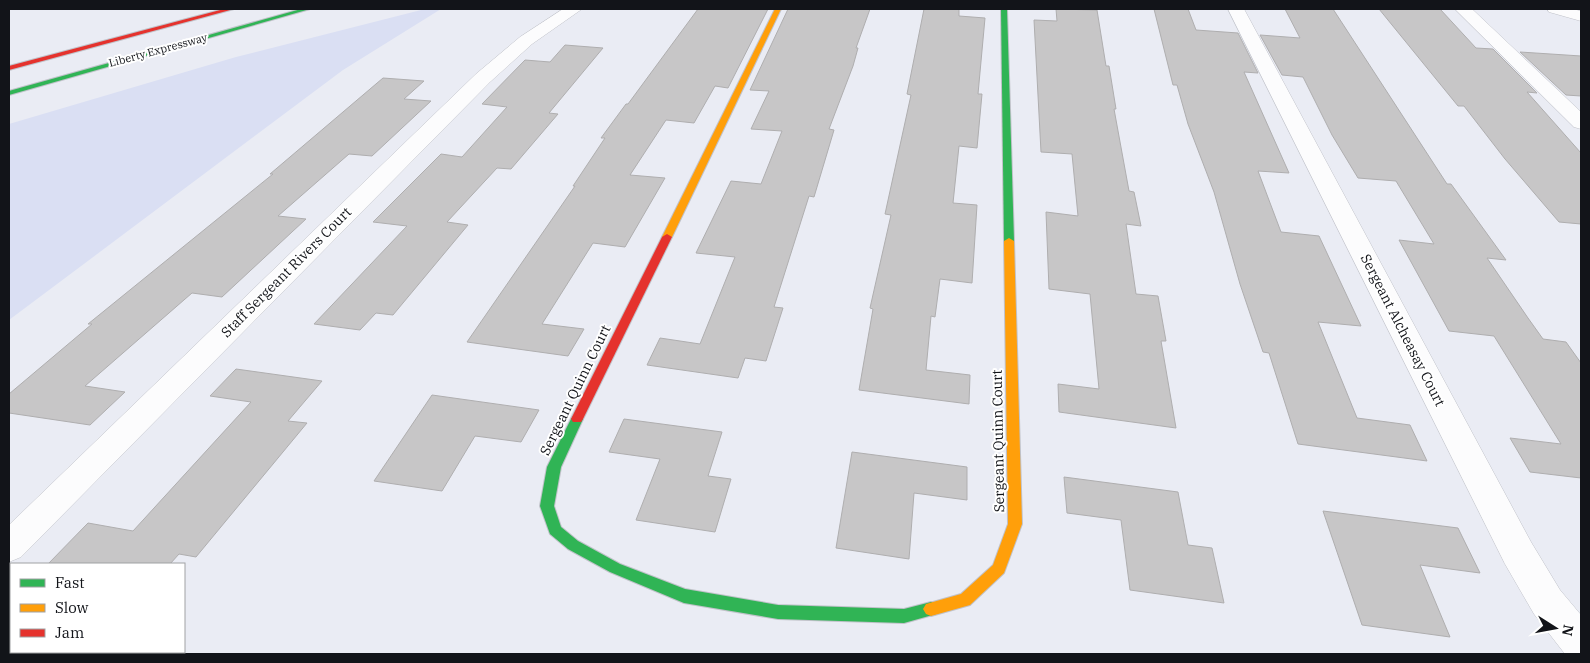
<svg xmlns="http://www.w3.org/2000/svg" width="1590" height="663" font-family="'IBM Plex Serif',serif">
  <rect width="100%" height="100%" fill="#eaecf4"/>
  <!-- green -->
  <path fill="#dadff3" d="M 425,9 L 441,9 L 343,70 L 9,320 L 9,124 L 236,57 Z"/>
  <!-- building -->
  <g fill="#c7c6c7" stroke="#afaeaf">
    <path d="M 698,9 L 768,9 L 728,88 L 715,86 L 694,123 L 666,120 L 630,175 L 665,178 L 625,247 L 593,243 L 542,324 L 584,329 L 568,356 L 467,342 L 575,186 L 573,186 L 605,138 L 601,138 L 626,104 L 628,104 Z"/>
    <path d="M 788,9 L 870,9 L 856,48 L 858,48 L 853,66 L 829,129 L 834,130 L 814,197 L 809,196 L 774,307 L 783,308 L 766,361 L 745,358 L 738,378 L 647,365 L 660,338 L 700,344 L 735,257 L 696,253 L 731,181 L 761,184 L 782,131 L 751,129 L 769,91 L 750,90 Z"/>
    <path d="M 924,9 L 959,9 L 959,16 L 985,18 L 978,94 L 982,94 L 977,148 L 959,146 L 953,203 L 977,205 L 972,283 L 940,279 L 935,317 L 931,316 L 926,370 L 970,375 L 969,404 L 859,390 L 873,309 L 870,308 L 891,215 L 885,214 L 911,95 L 907,94 Z"/>
    <path d="M 1056,9 L 1097,10 L 1106,66 L 1109,66 L 1116,109 L 1114,109 L 1129,191 L 1134,192 L 1141,226 L 1126,224 L 1136,294 L 1158,296 L 1166,341 L 1161,341 L 1176,428 L 1059,412 L 1058,384 L 1099,389 L 1090,294 L 1049,289 L 1046,212 L 1078,216 L 1072,154 L 1041,152 L 1034,20 L 1057,21 Z"/>
    <path d="M 1154,9 L 1188,9 L 1196,30 L 1238,33 L 1258,73 L 1244,72 L 1289,173 L 1258,171 L 1281,232 L 1319,236 L 1361,326 L 1318,322 L 1357,418 L 1410,425 L 1427,461 L 1298,444 L 1269,353 L 1263,352 L 1240,284 L 1214,192 L 1188,124 L 1177,85 L 1173,85 Z"/>
    <path d="M 1285,9 L 1333,9 L 1447,184 L 1451,184 L 1506,260 L 1487,258 L 1528,318 L 1543,339 L 1566,342 L 1581,363 L 1581,478 L 1530,472 L 1510,438 L 1561,444 L 1494,336 L 1449,331 L 1399,240 L 1434,244 L 1396,181 L 1358,178 L 1332,135 L 1303,77 L 1282,75 L 1260,35 L 1300,38 Z"/>
    <path d="M 1379,9 L 1440,9 L 1476,48 L 1493,49 L 1537,93 L 1527,92 L 1581,153 L 1581,224 L 1559,222 L 1505,159 L 1464,106 L 1458,106 Z"/>
    <path d="M 565,45 L 603,48 L 549,113 L 558,114 L 511,169 L 497,168 L 447,222 L 468,225 L 393,315 L 376,313 L 360,330 L 314,324 L 407,226 L 373,222 L 441,154 L 462,157 L 507,107 L 482,104 L 525,60 L 550,62 Z"/>
    <path d="M 1520,52 L 1581,56 L 1581,96 L 1566,95 Z"/>
    <path d="M 383,78 L 424,81 L 404,99 L 431,101 L 372,156 L 349,154 L 278,216 L 306,219 L 222,297 L 192,293 L 85,386 L 125,392 L 90,425 L 9,413 L 9,394 L 92,324 L 88,324 L 273,174 L 270,174 Z"/>
    <path d="M 236,369 L 322,381 L 288,421 L 307,423 L 196,557 L 179,554 L 170,564 L 48,564 L 88,523 L 133,531 L 251,402 L 210,396 Z"/>
    <path d="M 432,395 L 539,410 L 521,442 L 475,436 L 442,491 L 374,481 Z"/>
    <path d="M 624,419 L 722,432 L 708,476 L 731,479 L 715,532 L 636,520 L 660,459 L 609,452 Z"/>
    <path d="M 852,452 L 967,467 L 967,500 L 914,493 L 909,559 L 836,548 Z"/>
    <path d="M 1064,477 L 1178,492 L 1188,545 L 1212,548 L 1224,603 L 1130,590 L 1121,520 L 1067,513 Z"/>
    <path d="M 1323,511 L 1458,528 L 1480,573 L 1420,565 L 1450,637 L 1362,625 Z"/>
  </g>
  <g fill="none" stroke-linecap="round" stroke-linejoin="round">
    <!-- street casing -->
    <g stroke="#c0c2c9" stroke-width="1">
      <g id="street">
        <path d="M 563,9 L 582,9 L 532,44 L 490,82 L 21,557 L 9,562 L 9,525 L 476,74 L 520,37 Z"/>
        <path d="M 1228,9 L 1244,9 L 1531,542 L 1560,590 L 1581,615 L 1581,654 L 1565,654 L 1534,614 L 1505,564 Z"/>
        <path d="M 1455,9 L 1472,9 L 1581,112 L 1581,129 L 1574,127 Z"/>
        <path d="M 1547,9 L 1572,9 L 1581,11 L 1581,21 L 1549,12 Z"/>
      </g>
    </g>
    <!-- fast casing -->
    <g stroke="#c0c2c9" stroke-width="2">
      <g id="fast">
        <path d="M 301,9 L 310,9 L 9,95 L 9,91 Z"/>
        <path d="M 1001,9 L 1007,9 L 1014,241 L 1009,244 L 1004,241 Z"/>
        <path d="M 577,414 L 581,416 L 583,419 L 561,467 L 554,506 L 561,527 L 578,541 L 620,564 L 685,589 L 778,605 L 904,609 L 931,602 L 936,604 L 939,609 L 936,614 L 904,623 L 778,619 L 684,603 L 610,572 L 568,549 L 550,534 L 540,506 L 547,467 L 571,419 L 573,416 Z"/>
      </g>
    </g>
    <!-- slow casing -->
    <g stroke="#c0c2c9" stroke-width="2">
      <g id="slow">
        <path d="M 775,9 L 781,9 L 672,237 L 667,240 L 664,239 L 662,237 Z"/>
        <path d="M 1009,238 L 1014,241 L 1022,524 L 1004,573 L 970,605 L 931,616 L 926,614 L 923,609 L 926,604 L 961,594 L 993,565 L 1008,524 L 1004,241 Z"/>
      </g>
    </g>
    <!-- jam casing -->
    <g stroke="#c0c2c9" stroke-width="2">
      <g id="jam">
        <path d="M 224,9 L 234,9 L 9,70 L 9,66 Z"/>
        <path d="M 667,234 L 672,237 L 583,419 L 581,422 L 573,422 L 571,419 L 662,237 Z"/>
      </g>
    </g>
    <!-- street -->
    <use href="#street" fill="#fcfcfd" fill-rule="evenodd"/>
    <!-- fast -->
    <use href="#fast" fill="#30b455" fill-rule="evenodd"/>
    <!-- slow -->
    <use href="#slow" fill="#ff9f0a" fill-rule="evenodd"/>
    <!-- jam -->
    <use href="#jam" fill="#e5322d" fill-rule="evenodd"/>
  </g>
  <g text-anchor="middle" dominant-baseline="central" stroke-width="4" stroke-linejoin="round" paint-order="stroke">
    <!-- far-street labels -->
    <g font-size="11" fill="#121419" stroke="#fff">
      <text transform="translate(158 50) rotate(-15)">Liberty Expressway</text>
    </g>
    <!-- street labels -->
    <g font-size="14" fill="#121419" stroke="#fff">
      <text transform="translate(286 272) rotate(-45)">Staff Sergeant Rivers Court</text>
      <text transform="translate(1403 330) rotate(63)">Sergeant Alcheasay Court</text>
      <text transform="translate(575 390) rotate(-64)">Sergeant Quinn Court</text>
      <text transform="translate(998 441) rotate(-91)">Sergeant Quinn Court</text>
    </g>
  </g>
  <!-- border -->
  <rect width="1590" height="663" fill="none" stroke="#121419" stroke-width="20"/>
  <!-- legend -->
  <rect x="10" y="563" width="175" height="90" fill="#ffffff" stroke="#a0a1a3"/>
  <rect x="20" y="579" width="25" height="8" fill="#30b455" stroke="#a0a1a3"/>
  <text x="55" y="588" font-size="15" fill="#121419">Fast</text>
  <rect x="20" y="604" width="25" height="8" fill="#ff9f0a" stroke="#a0a1a3"/>
  <text x="55" y="613" font-size="15" fill="#121419">Slow</text>
  <rect x="20" y="629" width="25" height="8" fill="#e5322d" stroke="#a0a1a3"/>
  <text x="55" y="638" font-size="15" fill="#121419">Jam</text>
  <!-- north arrow -->
  <g transform="translate(1555 628) rotate(101)" stroke="#ffffff" stroke-width="4" paint-order="stroke">
  <path d="M0-4L9 19L0 12L-9 19Z" fill="#121419"/>
  <text y="-8" font-size="14" font-weight="bold" text-anchor="middle" fill="#121419">N</text>
  </g>
</svg>
